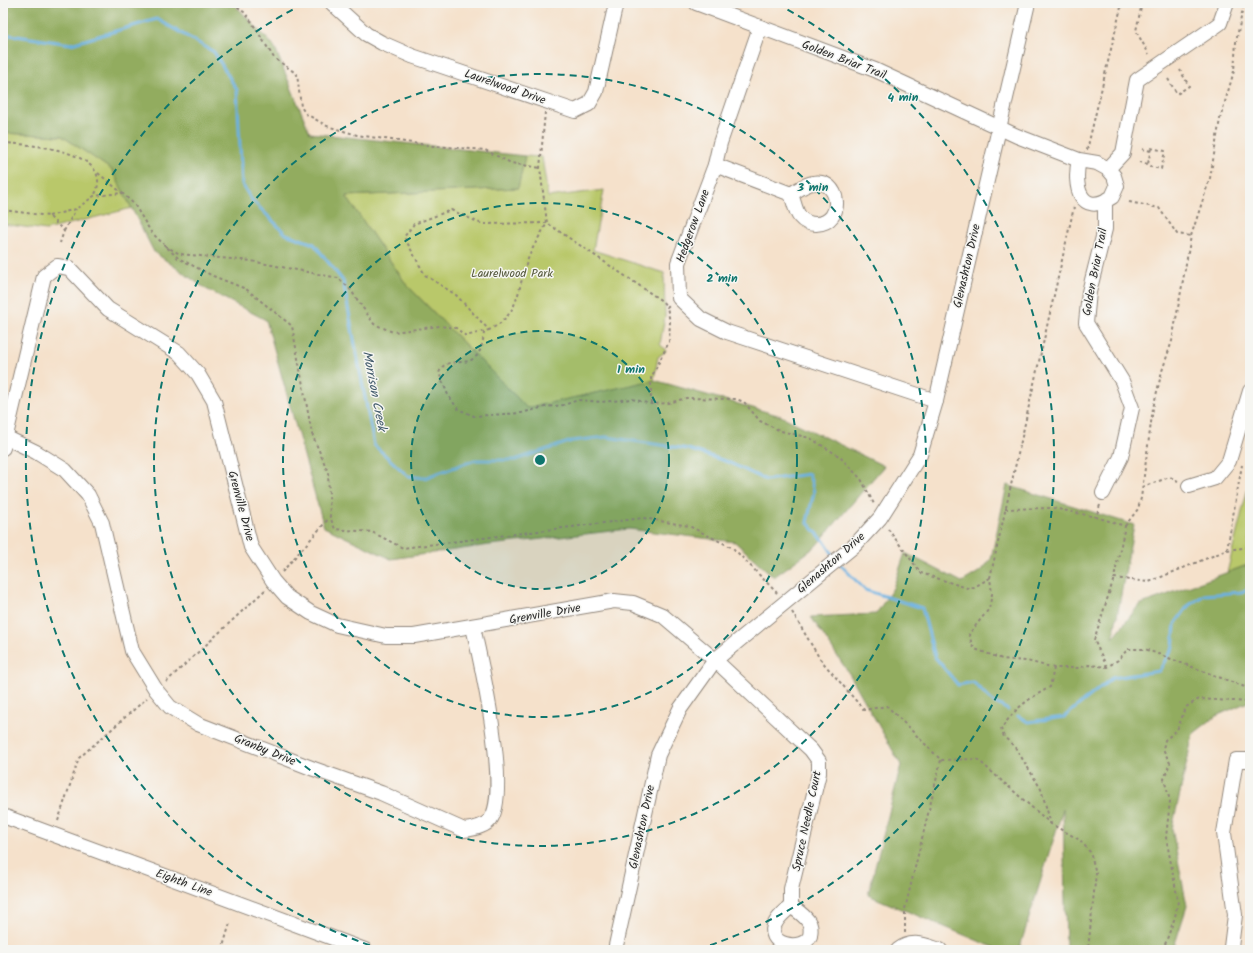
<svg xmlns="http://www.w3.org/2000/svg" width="1253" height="953" font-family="Kalam,sans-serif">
  <rect width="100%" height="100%" fill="#f6f6f2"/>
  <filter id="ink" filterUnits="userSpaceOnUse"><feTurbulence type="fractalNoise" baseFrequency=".025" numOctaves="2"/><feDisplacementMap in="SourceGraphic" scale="8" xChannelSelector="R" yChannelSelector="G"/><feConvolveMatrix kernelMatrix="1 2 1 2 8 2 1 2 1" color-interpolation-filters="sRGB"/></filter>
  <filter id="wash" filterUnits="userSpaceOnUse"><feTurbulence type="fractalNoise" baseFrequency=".012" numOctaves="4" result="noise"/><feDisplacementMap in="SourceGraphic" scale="16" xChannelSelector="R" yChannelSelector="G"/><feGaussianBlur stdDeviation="0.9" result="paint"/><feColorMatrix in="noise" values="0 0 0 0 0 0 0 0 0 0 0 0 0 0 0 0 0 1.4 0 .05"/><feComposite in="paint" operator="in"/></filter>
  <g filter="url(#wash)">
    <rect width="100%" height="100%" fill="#f5e1cb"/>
    <!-- green -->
    <g fill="#b9c86b" stroke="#727a4b">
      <path d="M 3,133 L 62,136 L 112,170 L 132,208 L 46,230 L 3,224 Z"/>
      <path d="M 525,156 L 542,157 L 548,197 L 604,190 L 593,250 L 664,273 L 665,316 L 660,344 L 666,351 L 658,357 L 654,380 L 527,408 L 406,284 L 346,196 L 518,188 Z"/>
      <path d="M 1250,479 L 1250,564 L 1227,573 Z"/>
    </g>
    <!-- forest -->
    <g fill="#92ac5f" stroke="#5e6c45">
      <path d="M 3,3 L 233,3 L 274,46 L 310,133 L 525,156 L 518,188 L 346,196 L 406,284 L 527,408 L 654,380 L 781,416 L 884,466 L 815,547 L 774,577 L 735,542 L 629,529 L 490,545 L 391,559 L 324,527 L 266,320 L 206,289 L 154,252 L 112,170 L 62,136 L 3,133 Z"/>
      <path d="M 1007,485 L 1134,525 L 1113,638 L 1139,605 L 1250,564 L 1250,701 L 1216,716 L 1193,734 L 1172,829 L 1187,906 L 1173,950 L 1066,950 L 1063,809 L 1019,950 L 1000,950 L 868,895 L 901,765 L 850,675 L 811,617 L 876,614 L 893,588 L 905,553 L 962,582 L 982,570 L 991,559 Z"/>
    </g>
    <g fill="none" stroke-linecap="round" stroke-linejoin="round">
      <!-- stream -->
      <g stroke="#6bb1e1" stroke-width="3">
        <path d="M 3,34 L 71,44 L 157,19 L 214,52 L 237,90 L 242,184 L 251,199 L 286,234 L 314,244 L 343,281 L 374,445 L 408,476 L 424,478 L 475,460 L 515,460 L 572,441 L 606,437 L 688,449 L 728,462 L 766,480 L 809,474 L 814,492 L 807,522 L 824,541 L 834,556"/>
        <path d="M 838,562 L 865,590 L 922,608 L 935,657 L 958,685 L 973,682 L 992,701 L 1008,710"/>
        <path d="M 1018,716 L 1028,722 L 1064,717 L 1112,678 L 1159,671 L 1173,647 L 1175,624 L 1188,606 L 1204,595 L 1241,592 L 1250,589"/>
      </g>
    </g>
  </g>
  <g filter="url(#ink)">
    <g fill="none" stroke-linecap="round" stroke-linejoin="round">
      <!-- minor casing -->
      <g stroke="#90867b" stroke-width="16">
        <g id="minor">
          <path d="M 332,3 L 366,34 L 382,43 L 412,56 L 575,111 L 589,104 L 596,92 L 616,3"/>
          <path d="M 696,3 L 875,70 L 1017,136 L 1079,160 L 1097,163 L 1108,169 L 1114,176 L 1117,186 L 1112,197 C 1080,218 1073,185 1079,160"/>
          <path d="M 760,27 L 720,143 L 715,165 L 678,263 L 679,298 L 701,319 L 727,332 L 936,401"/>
          <path d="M 715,165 L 791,194 C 794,201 795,211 800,217 C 804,222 810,224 816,224 C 846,223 840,177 813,183 C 805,184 798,190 791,194"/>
          <path d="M 1108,169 L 1123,153 L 1137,80 L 1213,28 L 1220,23 L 1227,3"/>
          <path d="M 3,436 L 36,452 L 65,470 L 88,495 L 102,523 L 132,651 L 156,690 L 170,707 L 198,724 L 314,769 L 381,793 L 464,830 C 473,829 484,827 490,820 C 511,794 481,662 473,627"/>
          <path d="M 3,448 L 44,276 L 57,266 L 69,268 L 108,309 L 179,353 L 198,374 L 214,401 L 251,547 L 273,581 L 287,597 L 311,613 L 337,625 L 386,636 L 414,636 L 614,601 L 633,603 L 662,615 L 715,660 L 811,750 L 819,761 L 819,773 L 791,889 L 791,906"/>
          <path d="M 1189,486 L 1215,478 L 1229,461 L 1250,391"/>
          <path d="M 1103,493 L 1121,457 L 1132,408 L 1122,381 L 1086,323 L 1089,292 L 1105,229 L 1105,201"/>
          <path d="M 3,816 L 365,950"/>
          <path d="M 791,906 C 796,910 804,915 808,921 C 811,925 811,931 810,936 C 803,953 762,945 776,922 C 779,916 786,911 791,906 Z"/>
          <path d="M 1231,947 L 1235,915 L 1224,833 L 1236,760 L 1250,760"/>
          <path d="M 615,950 L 658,755 L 680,709 L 715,660 L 855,545 L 880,518 L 920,455 L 936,401 L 1028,3"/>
          <path d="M 898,950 C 912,939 924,945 940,950"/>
        </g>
      </g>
      <!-- path -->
      <g stroke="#90867b" stroke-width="2" stroke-dasharray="3 3" stroke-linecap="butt">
        <path d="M 233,3 L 245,13 L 251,21 L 274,58 L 297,74 L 301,107 L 306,114 L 327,126 L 357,135 L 433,146 L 485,150 L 511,163 L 540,168"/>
        <path d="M 1142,3 L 1136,31 L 1149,54"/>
        <path d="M 1168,79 L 1177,94 L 1189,86 L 1180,70"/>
        <path d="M 545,112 L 540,168 L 547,223 L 662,301 L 667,307 L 669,305"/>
        <path d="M 3,143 C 30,144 118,151 94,196"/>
        <path d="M 1151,148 L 1165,151 L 1161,169 L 1151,167 L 1148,164 Z"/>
        <path d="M 1142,149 L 1151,151"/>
        <path d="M 1087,150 L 1122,3"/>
        <path d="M 1139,162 L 1148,164"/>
        <path d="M 98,173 L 122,193"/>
        <path d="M 1129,202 L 1159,208 L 1177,234 L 1191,236"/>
        <path d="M 3,210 L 49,216 L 64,231 L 60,243"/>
        <path d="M 451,210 L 482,224 L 547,223 C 541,234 533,246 528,259 C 517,288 521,314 489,330 L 456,295 L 425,275 L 404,237 L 414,224 Z"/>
        <path d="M 49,216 L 76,209 L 94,196 L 122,193 L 134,204 L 151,232 L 178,258 L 213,276 L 246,289 L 292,326 L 312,434 L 328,472 L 330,517 L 335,529 L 372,532 L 403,548 L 643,518 L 689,526 L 733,548 L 777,593"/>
        <path d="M 64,231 L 76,209"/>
        <path d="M 165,246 L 180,254 L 251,261 L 338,278 L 350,289 L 374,324 L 393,332 L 440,326 L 456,328 L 466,336 L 489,330"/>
        <path d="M 484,332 C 480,382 448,348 439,373 L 448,395 L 458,409 L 474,416 L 521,413 L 545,407 L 564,405 L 578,400 L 601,402 L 632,399 L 651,404 L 669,403 L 686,398 L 736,399 L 744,402 L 760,421 L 781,431 L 810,438 L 839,456 L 861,479 L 874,504"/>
        <path d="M 651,404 L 651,378 L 669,342 L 670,322 L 667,307"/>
        <path d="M 1142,487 L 1170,477 L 1178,481"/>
        <path d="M 1100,505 L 1096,517 L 1125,526 L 1114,578 L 1149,582 L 1227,550 L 1250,547"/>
        <path d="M 1005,509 L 1053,508 L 1096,517"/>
        <path d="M 1125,526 L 1138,509 L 1141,498 L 1153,408 L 1162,371 L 1172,341 L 1191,236 L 1210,178 L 1220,119 L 1234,71 L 1236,42 L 1244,3"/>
        <path d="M 888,529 L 921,573 L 967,588 L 974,587 L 990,578 L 992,594 L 989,609 L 969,634 L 972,645 L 975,649 L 1002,659 L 1027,661 L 1054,668 L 1077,668 L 1089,665 L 1107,667 L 1118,660 L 1128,649 L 1145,649 L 1250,689"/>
        <path d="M 1227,550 L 1242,465"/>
        <path d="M 282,572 L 330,517"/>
        <path d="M 990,578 L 1074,207"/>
        <path d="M 792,612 L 820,659 L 864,710 L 887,706 L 941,760 L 977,759 L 1051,824"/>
        <path d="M 1107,667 L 1094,640 L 1114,578"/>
        <path d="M 1054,668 L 1050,687 C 1027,700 1017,706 1001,729 L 1004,737 L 1015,747 L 1041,789 L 1051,824 L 1080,840 L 1090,852 L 1096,873 L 1088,950"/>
        <path d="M 166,682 L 265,590"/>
        <path d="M 58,821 L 79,758 L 147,698"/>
        <path d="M 905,933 L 905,909 L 941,760"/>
        <path d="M 1243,948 L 1250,943"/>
        <path d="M 222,950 L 230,923"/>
        <path d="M 1163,950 L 1175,917 L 1178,901 L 1166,837 L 1170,801 L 1164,779 L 1170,763 L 1163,749 L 1165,740 L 1177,730 L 1186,707 L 1199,699 L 1250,702"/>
      </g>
      <!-- minor -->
      <use href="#minor" stroke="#fff" stroke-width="14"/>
    </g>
  </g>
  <!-- distance rings -->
  <circle cx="540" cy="460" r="129" fill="#0f766e" fill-opacity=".12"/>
  <g fill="none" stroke="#0f766e" stroke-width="2" stroke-dasharray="7 5">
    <circle cx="540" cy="460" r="129"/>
    <circle cx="540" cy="460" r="257"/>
    <circle cx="540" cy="460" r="386"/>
    <path d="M381 949A514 514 0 0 1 303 4M777 4A514 514 0 0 1 699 949"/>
  </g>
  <g text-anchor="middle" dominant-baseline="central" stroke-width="3" stroke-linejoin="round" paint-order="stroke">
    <!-- street labels -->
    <g font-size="12" fill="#2b2b2b" stroke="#f6f6f2">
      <text transform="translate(844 60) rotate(21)">Golden Briar Trail</text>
      <text transform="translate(505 87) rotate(19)">Laurelwood Drive</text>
      <text transform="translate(693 226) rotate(-70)">Hedgerow Lane</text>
      <text transform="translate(967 266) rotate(-77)">Glenashton Drive</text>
      <text transform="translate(1095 272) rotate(-79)">Golden Briar Trail</text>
      <text transform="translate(241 506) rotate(75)">Grenville Drive</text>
      <text transform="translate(831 563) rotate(-41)">Glenashton Drive</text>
      <text transform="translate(545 614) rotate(-10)">Grenville Drive</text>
      <text transform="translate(265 750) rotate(22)">Granby Drive</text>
      <text transform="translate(807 821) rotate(-78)">Spruce Needle Court</text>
      <text transform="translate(642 827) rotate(-78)">Glenashton Drive</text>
      <text transform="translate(184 883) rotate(20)">Eighth Line</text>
    </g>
    <!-- park labels -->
    <g font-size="12" fill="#565a3e" stroke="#f6f6f2">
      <text x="512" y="273">Laurelwood Park</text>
    </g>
    <!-- water labels -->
    <g font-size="13" font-style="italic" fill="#415a6b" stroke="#f6f6f2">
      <text transform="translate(374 391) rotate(79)">Morrison Creek</text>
    </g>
  </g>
  <circle cx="540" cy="460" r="6" fill="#0f766e" stroke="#f6f6f2" stroke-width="2"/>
  <g font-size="12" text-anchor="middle" font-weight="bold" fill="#0f766e" stroke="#f6f6f2" stroke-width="3" stroke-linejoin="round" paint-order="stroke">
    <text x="903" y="101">4 min</text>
    <text x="813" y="191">3 min</text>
    <text x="722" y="282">2 min</text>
    <text x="631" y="373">1 min</text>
  </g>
  <!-- margin -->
  <rect width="1253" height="953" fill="none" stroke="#f6f6f2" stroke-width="16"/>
</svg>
